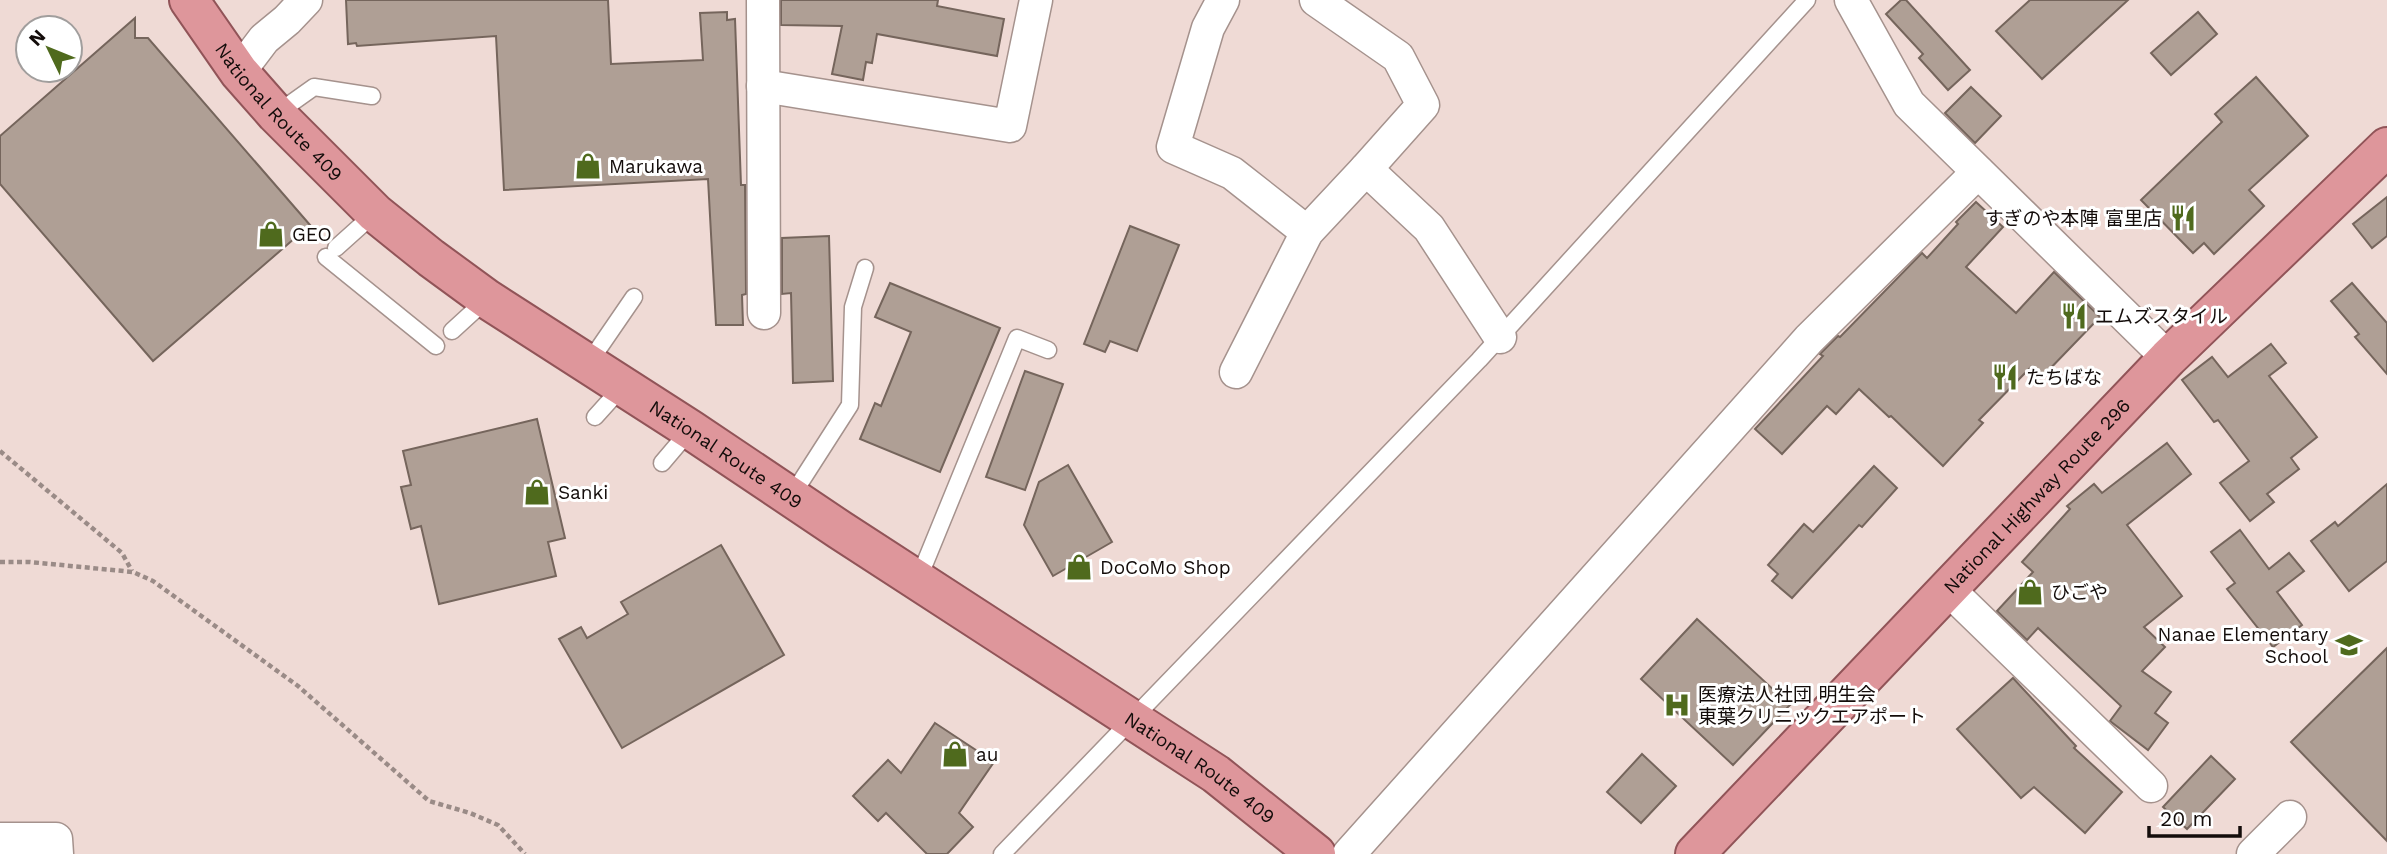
<svg xmlns="http://www.w3.org/2000/svg" width="2387" height="854" font-family="'Work Sans','Noto Sans JP',sans-serif">
  <rect width="100%" height="100%" fill="#efdad5"/>
  <!-- building -->
  <g fill="#af9f95" stroke="#75655c" stroke-width="2">
    <path d="M 346,0 L 608,0 L 611,64 L 703,60 L 700,13 L 727,12 L 727,20 L 735,19 L 741,185 L 745,185 L 746,294 L 742,295 L 743,325 L 716,325 L 708,179 L 504,190 L 496,36 L 357,46 L 356,43 L 348,44 Z"/>
    <path d="M 781,0 L 938,0 L 937,6 L 1004,19 L 997,56 L 877,34 L 872,63 L 866,62 L 863,80 L 832,74 L 842,26 L 781,25 Z"/>
    <path d="M 1901,0 L 1906,0 L 1970,70 L 1948,90 L 1919,58 L 1923,54 L 1886,14 Z"/>
    <path d="M 2030,0 L 2128,0 L 2042,79 L 1996,31 Z"/>
    <path d="M 2198,12 L 2217,34 L 2171,75 L 2151,53 Z"/>
    <path d="M 135,18 L 135,38 L 148,38 L 310,225 L 153,361 L 0,184 L 0,136 Z"/>
    <path d="M 2256,77 L 2308,136 L 2249,190 L 2264,206 L 2214,254 L 2204,243 L 2193,253 L 2141,200 L 2222,122 L 2215,114 Z"/>
    <path d="M 1971,87 L 2001,116 L 1975,143 L 1945,113 Z"/>
    <path d="M 2387,197 L 2387,236 L 2372,248 L 2353,224 Z"/>
    <path d="M 1976,202 L 2003,227 L 1966,267 L 2016,313 L 2054,272 L 2100,317 L 2042,377 L 2031,367 L 1979,420 L 1983,423 L 1943,466 L 1891,416 L 1889,417 L 1859,389 L 1836,414 L 1827,406 L 1782,454 L 1755,429 L 1823,356 L 1820,354 L 1838,336 L 1840,337 L 1922,253 L 1927,258 L 1958,224 L 1956,222 Z"/>
    <path d="M 1130,226 L 1179,245 L 1137,351 L 1110,341 L 1105,352 L 1084,344 Z"/>
    <path d="M 829,236 L 833,381 L 793,383 L 791,293 L 782,294 L 782,238 Z"/>
    <path d="M 890,283 L 1000,328 L 940,472 L 860,439 L 875,403 L 881,406 L 911,332 L 875,317 Z"/>
    <path d="M 2352,283 L 2387,323 L 2387,374 L 2355,337 L 2359,334 L 2331,301 Z"/>
    <path d="M 2271,344 L 2286,363 L 2269,376 L 2317,437 L 2291,458 L 2299,469 L 2267,494 L 2274,502 L 2250,521 L 2220,483 L 2249,461 L 2218,420 L 2214,422 L 2182,380 L 2212,357 L 2228,377 Z"/>
    <path d="M 1025,371 L 1063,384 L 1025,490 L 986,477 Z"/>
    <path d="M 537,419 L 565,538 L 548,542 L 556,576 L 439,604 L 421,526 L 411,529 L 401,487 L 411,485 L 403,451 Z"/>
    <path d="M 2167,443 L 2191,474 L 2127,525 L 2182,596 L 2144,627 L 2165,647 L 2142,671 L 2171,692 L 2155,713 L 2168,723 L 2148,750 L 2110,721 L 2121,706 L 2038,628 L 2027,640 L 1997,611 L 2033,572 L 2022,562 L 2070,509 L 2067,506 L 2094,484 L 2102,493 Z"/>
    <path d="M 1068,465 L 1112,542 L 1053,576 L 1024,525 L 1039,482 Z"/>
    <path d="M 1874,466 L 1897,488 L 1862,527 L 1859,525 L 1792,598 L 1772,581 L 1778,574 L 1768,565 L 1804,524 L 1813,532 Z"/>
    <path d="M 2387,484 L 2387,561 L 2349,591 L 2311,541 L 2335,522 L 2338,526 Z"/>
    <path d="M 2240,530 L 2269,569 L 2289,553 L 2304,571 L 2277,592 L 2302,625 L 2273,647 L 2227,589 L 2235,583 L 2211,552 Z"/>
    <path d="M 721,545 L 784,655 L 622,748 L 559,639 L 581,627 L 587,638 L 628,614 L 621,602 Z"/>
    <path d="M 1697,619 L 1790,705 L 1733,765 L 1641,679 Z"/>
    <path d="M 2387,648 L 2387,841 L 2291,742 Z"/>
    <path d="M 2013,678 L 2076,746 L 2074,748 L 2122,792 L 2085,833 L 2034,787 L 2021,798 L 1957,729 Z"/>
    <path d="M 935,723 L 994,762 L 959,813 L 973,827 L 947,854 L 927,854 L 886,813 L 878,821 L 853,796 L 888,760 L 901,773 Z"/>
    <path d="M 1642,754 L 1676,786 L 1641,823 L 1607,792 Z"/>
    <path d="M 2211,756 L 2235,779 L 2187,829 L 2163,807 Z"/>
  </g>
  <g fill="none" stroke-linecap="round" stroke-linejoin="round">
    <!-- service casing -->
    <g stroke="#a5928d" stroke-width="19">
      <g id="service">
        <path d="M 276,114 L 314,87 L 372,96"/>
        <path d="M 336,248 L 375,213"/>
        <path d="M 326,257 L 436,346"/>
        <path d="M 452,331 L 487,299"/>
        <path d="M 588,364 L 634,297"/>
        <path d="M 595,417 L 623,386"/>
        <path d="M 662,463 L 690,430"/>
        <path d="M 791,497 L 850,405 L 853,307 L 865,268"/>
        <path d="M 918,580 L 1017,338 L 1048,350"/>
        <path d="M 1002,854 L 1479,360 L 1807,0"/>
      </g>
    </g>
    <!-- minor casing -->
    <g stroke="#a5928d" stroke-width="35">
      <g id="minor">
        <path d="M 763,0 L 764,313"/>
        <path d="M 1223,0 L 1208,28 L 1173,147 L 1232,173 L 1307,232"/>
        <path d="M 1316,0 L 1398,57 L 1423,105 L 1366,169 L 1429,228 L 1500,337"/>
        <path d="M 1851,0 L 1909,104 L 2168,358"/>
        <path d="M 239,72 L 264,39 L 287,20 L 306,0"/>
        <path d="M 763,86 L 1010,126 L 1036,0"/>
        <path d="M 1236,372 L 1307,232 L 1366,169"/>
        <path d="M 1948,589 L 2151,786"/>
        <path d="M 0,839 L 56,839 L 57,854"/>
        <path d="M 1349,854 L 1809,339 L 1978,172"/>
        <path d="M 2253,854 L 2290,817"/>
      </g>
    </g>
    <!-- trunk casing -->
    <g stroke="#915458" stroke-width="42">
      <g id="trunk">
        <path id="s1" d="M 189,0 L 239,72 L 276,114 L 375,213 L 431,258 L 487,299 L 691,430 L 840,530 L 1216,774 L 1316,854"/>
        <path id="s2" d="M 1695,854 L 2168,358 L 2387,147"/>
      </g>
    </g>
    <!-- path -->
    <g stroke="#9a8b87" stroke-width="4.5" stroke-dasharray="5 3.5" stroke-linecap="butt">
      <path d="M 0,451 L 122,553 L 132,571"/>
      <path d="M 0,562 L 30,562 L 133,572 L 153,581 L 298,686 L 429,801 L 470,813 L 498,825 L 525,854"/>
    </g>
    <!-- service -->
    <use href="#service" stroke="#fff" stroke-width="16"/>
    <!-- minor -->
    <use href="#minor" stroke="#fff" stroke-width="32"/>
    <!-- trunk -->
    <use href="#trunk" stroke="#de969b" stroke-width="38"/>
  </g>
  <!-- icons -->
  <defs>
    <g id="shop-bare" transform="scale(2.1)"><path d="M-5-2.5h2.3a2.7 3.5 0 0 1 5.4 0H5L5.5 6h-11ZM-1.5-2.5h3a1.5 2.3 0 0 0-3 0Z" fill="#4f6a1d" stroke="#fff" stroke-width="2.5" paint-order="stroke"/></g>
    <g id="restaurant-bare" transform="scale(2.1)"><path d="M-5-6h1v4h1v-4h1v4h1v-4h1v5L-1.5 .5V6h-2V.5L-5-1ZM5-6V6H3V1.5H1.5Q1.5-4 5-6Z" fill="#4f6a1d" stroke="#fff" stroke-width="2.5" paint-order="stroke"/></g>
    <g id="school-bare" transform="scale(2.1)"><path d="M0-5L7-2L0 1L-7-2ZM-4 1L0 2.5L4 1V4Q0 6-4 4Z" fill="#4f6a1d" stroke="#fff" stroke-width="2.5" paint-order="stroke"/></g>
    <g id="hospital-bare" transform="scale(2.1)"><path d="M-5-5h3v3.5h4V-5h3V5h-3V1.5h-4V5h-3Z" fill="#4f6a1d" stroke="#fff" stroke-width="2.5" paint-order="stroke"/></g>
  </defs>
  <g fill-rule="evenodd">
    <use href="#shop-bare" x="588" y="166"/>
    <use href="#restaurant-bare" x="2183" y="218"/>
    <use href="#shop-bare" x="271" y="234"/>
    <use href="#restaurant-bare" x="2074" y="316"/>
    <use href="#restaurant-bare" x="2005" y="377"/>
    <use href="#shop-bare" x="537" y="492"/>
    <use href="#shop-bare" x="1079" y="567"/>
    <use href="#shop-bare" x="2030" y="592"/>
    <use href="#school-bare" x="2349" y="645"/>
    <use href="#hospital-bare" x="1677" y="705"/>
    <use href="#shop-bare" x="955" y="754"/>
  </g>
  <g text-anchor="middle" dominant-baseline="central" stroke-width="6" stroke-linejoin="round" paint-order="stroke">
    <!-- street labels -->
    <g font-size="19" fill="#130c0a" stroke="#fff">
      <text stroke="none"><textPath href="#s1" startOffset="144">National Route 409</textPath></text>
      <text stroke="none"><textPath href="#s1" startOffset="710">National Route 409</textPath></text>
      <text stroke="none"><textPath href="#s2" startOffset="495">National Highway Route 296</textPath></text>
      <text stroke="none"><textPath href="#s1" startOffset="1278">National Route 409</textPath></text>
    </g>
    <!-- poi labels -->
    <g font-size="19" fill="#130c0a" stroke="#fff" text-anchor="start">
      <text x="609" y="166">Marukawa</text>
      <text x="2162" y="218" text-anchor="end">すぎのや本陣 富里店</text>
      <text x="292" y="234">GEO</text>
      <text x="2095" y="316">エムズスタイル</text>
      <text x="2026" y="377">たちばな</text>
      <text x="558" y="492">Sanki</text>
      <text x="1100" y="567">DoCoMo Shop</text>
      <text x="2051" y="592">ひごや</text>
      <text x="2328" y="634" text-anchor="end">Nanae Elementary<tspan x="2328" dy="22">School</tspan></text>
      <text x="1698" y="694">医療法人社団 明生会<tspan x="1698" dy="22">東葉クリニックエアポート</tspan></text>
      <text x="976" y="754">au</text>
    </g>
  </g>
  <!-- north arrow -->
  <g transform="translate(49 49) rotate(313)"><circle r="33" fill="#ffffff" stroke="#a19e9d" stroke-width="2"/>
  <path d="M0-5L12 26L0 18L-12 26Z" fill="#4f6a1d"/>
  <text y="-10" font-size="19" font-weight="bold" text-anchor="middle" fill="#130c0a">N</text>
  </g>
  <!-- scale -->
  <path d="M2149 826v10h91v-10" fill="none" stroke="#130c0a" stroke-width="3.5"/>
  <text x="2160" y="826" font-size="21" fill="#130c0a" stroke="#ffffff" stroke-width="5" paint-order="stroke">20 m</text>
</svg>
